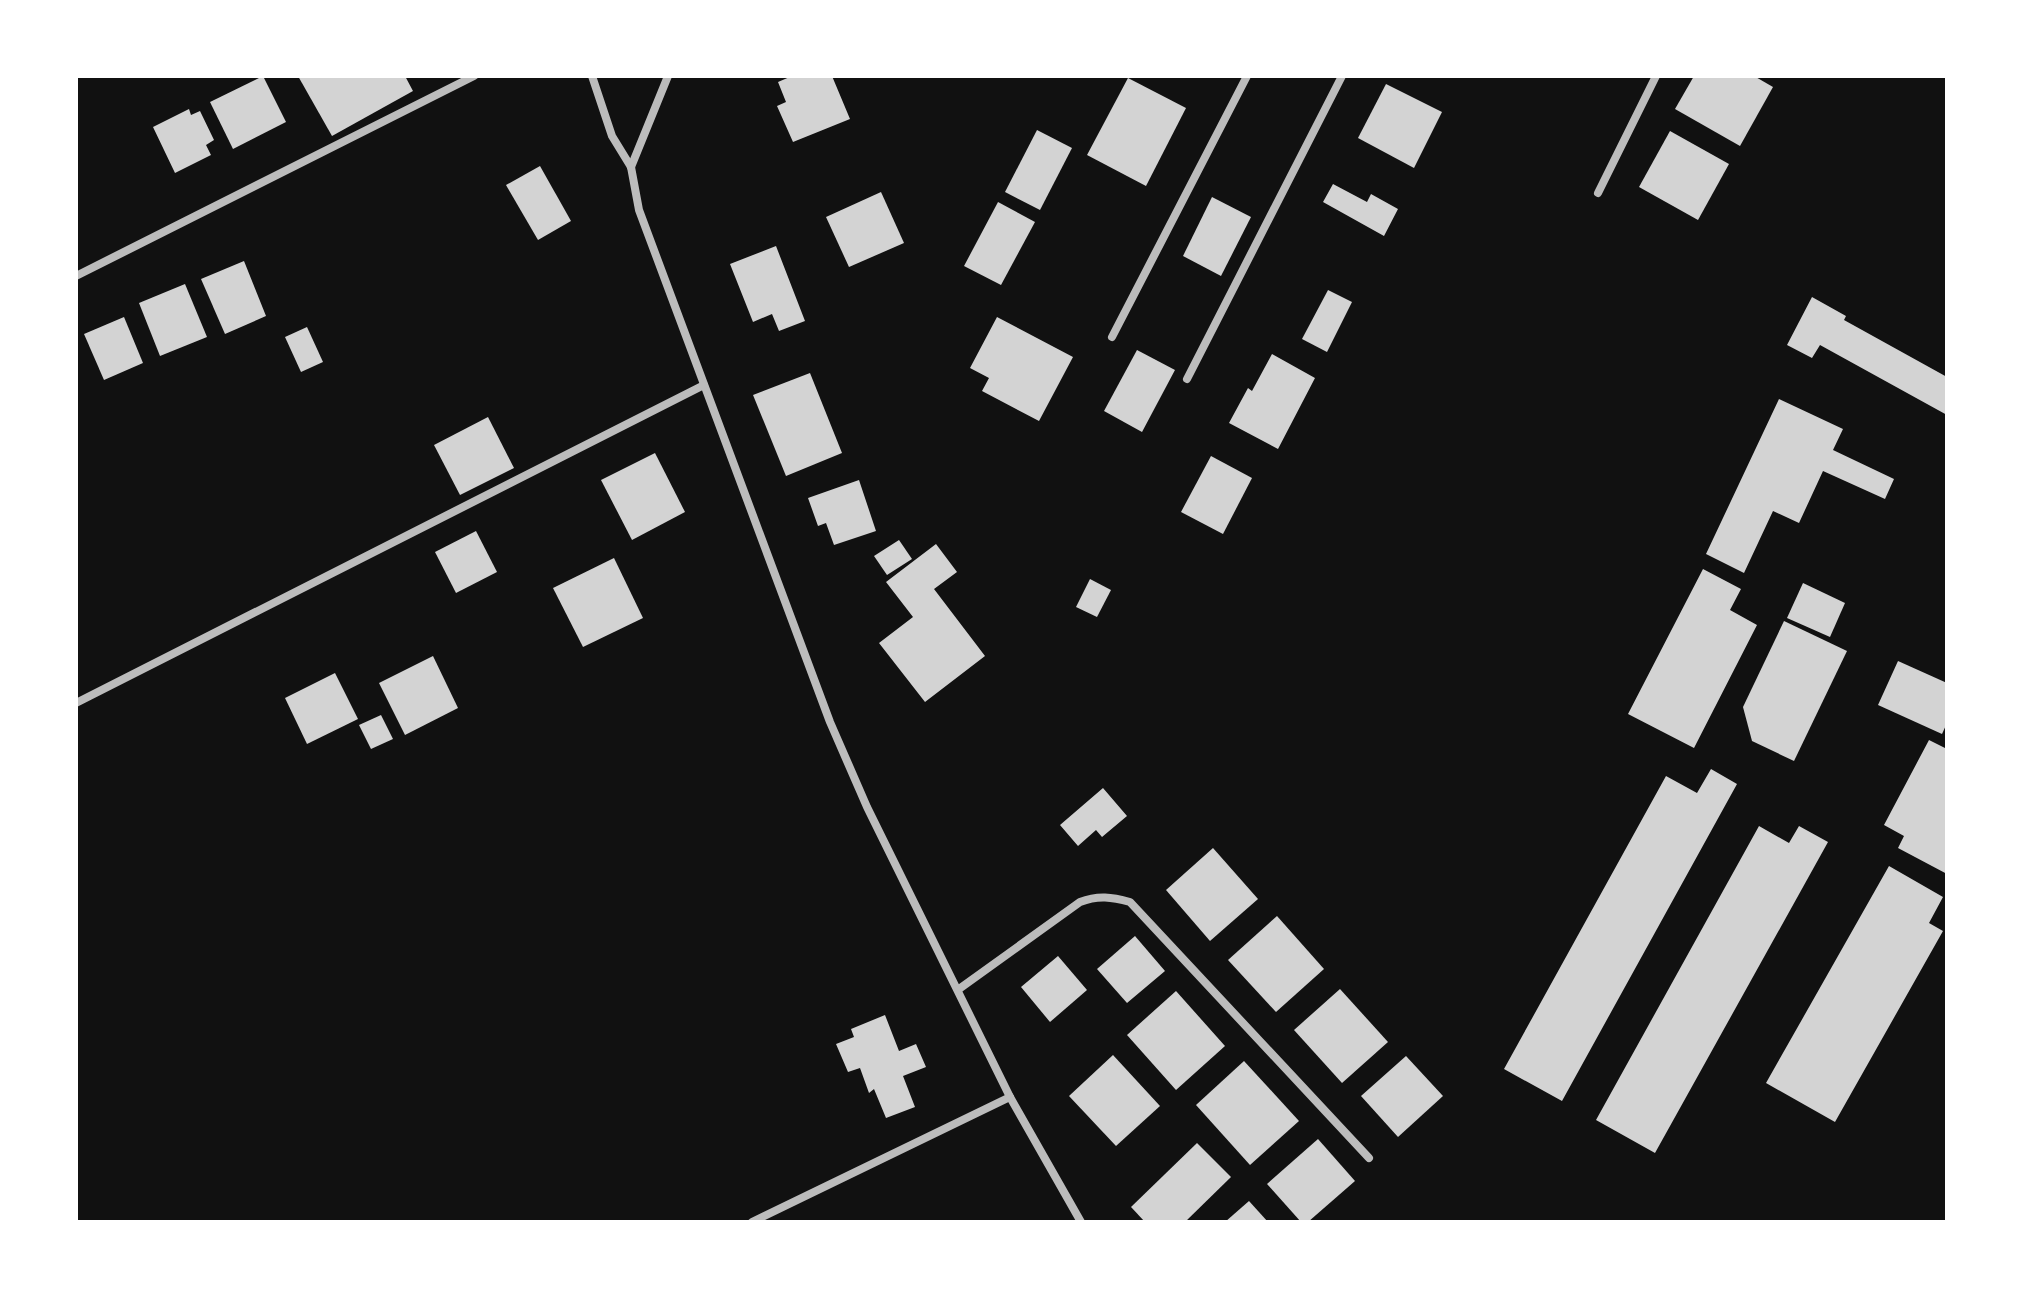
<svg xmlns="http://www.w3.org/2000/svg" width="2023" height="1298" font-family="Rubik,sans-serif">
  <rect width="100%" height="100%" fill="#111"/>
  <!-- building -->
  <g fill="#d3d3d3">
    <path d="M 263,76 L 286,122 L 233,149 L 210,102 Z"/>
    <path d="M 298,76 L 405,76 L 413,91 L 332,136 Z"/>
    <path d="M 792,76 L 832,76 L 850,119 L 793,142 L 777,106 L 786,102 L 778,82 Z"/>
    <path d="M 1694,76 L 1754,76 L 1773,87 L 1740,146 L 1675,109 Z"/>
    <path d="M 1128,78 L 1186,108 L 1146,186 L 1087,155 Z"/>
    <path d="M 1386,84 L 1442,112 L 1414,168 L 1358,138 Z"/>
    <path d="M 189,109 L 191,115 L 200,111 L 214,140 L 206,145 L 211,155 L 175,173 L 153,127 Z"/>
    <path d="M 1037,130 L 1072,148 L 1040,210 L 1005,192 Z"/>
    <path d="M 1670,131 L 1729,164 L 1698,220 L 1639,187 Z"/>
    <path d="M 540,166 L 571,221 L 538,240 L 506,185 Z"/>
    <path d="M 1333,184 L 1367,202 L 1371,194 L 1398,209 L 1384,236 L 1323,202 Z"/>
    <path d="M 881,192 L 904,243 L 849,267 L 826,217 Z"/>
    <path d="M 1212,197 L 1251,217 L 1221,276 L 1183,256 Z"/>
    <path d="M 998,202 L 1035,222 L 1001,285 L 964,266 Z"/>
    <path d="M 776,246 L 805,321 L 779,331 L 772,314 L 753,322 L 730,264 Z"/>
    <path d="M 244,261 L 266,316 L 225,334 L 201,279 Z"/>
    <path d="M 185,284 L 207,337 L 160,356 L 139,303 Z"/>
    <path d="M 1328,290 L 1352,302 L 1327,352 L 1302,339 Z"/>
    <path d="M 1812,297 L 1846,316 L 1844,320 L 1947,377 L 1947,415 L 1820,345 L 1812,358 L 1787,345 Z"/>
    <path d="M 124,317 L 143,363 L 104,380 L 84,334 Z"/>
    <path d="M 997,317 L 1073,357 L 1039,421 L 982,391 L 989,378 L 970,368 Z"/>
    <path d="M 307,327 L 323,362 L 301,372 L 285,337 Z"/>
    <path d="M 1137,350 L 1175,370 L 1142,432 L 1104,411 Z"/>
    <path d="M 1272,354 L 1315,378 L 1278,449 L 1229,423 L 1248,388 L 1252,391 Z"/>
    <path d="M 810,373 L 842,453 L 786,476 L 753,395 Z"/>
    <path d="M 1779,399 L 1843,429 L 1833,450 L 1894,479 L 1885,499 L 1823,471 L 1799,523 L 1773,511 L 1744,573 L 1706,554 Z"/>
    <path d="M 488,417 L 514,468 L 460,495 L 434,445 Z"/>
    <path d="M 655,453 L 685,512 L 632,540 L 601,480 Z"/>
    <path d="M 1211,456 L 1252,478 L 1223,534 L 1181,512 Z"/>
    <path d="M 859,480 L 876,531 L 834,545 L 826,523 L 818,526 L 808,498 Z"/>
    <path d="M 476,531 L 497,572 L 456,593 L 435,552 Z"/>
    <path d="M 899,540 L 912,559 L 887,575 L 874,556 Z"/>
    <path d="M 936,544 L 957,572 L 934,589 L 985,656 L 925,702 L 879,643 L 913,617 L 886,582 Z"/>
    <path d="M 614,558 L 643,618 L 583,647 L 553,588 Z"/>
    <path d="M 1703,569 L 1741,589 L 1730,610 L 1757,625 L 1694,748 L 1628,714 Z"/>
    <path d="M 1090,579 L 1111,590 L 1097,617 L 1076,607 Z"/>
    <path d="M 1803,583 L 1845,603 L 1830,637 L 1787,618 Z"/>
    <path d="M 1784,621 L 1847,651 L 1794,761 L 1752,741 L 1743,707 Z"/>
    <path d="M 433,656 L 458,708 L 405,735 L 379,683 Z"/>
    <path d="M 1898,661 L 1947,683 L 1947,723 L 1942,734 L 1878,705 Z"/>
    <path d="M 335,673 L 358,719 L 307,744 L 285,698 Z"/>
    <path d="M 381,715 L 393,739 L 371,749 L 359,725 Z"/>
    <path d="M 1929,740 L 1947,749 L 1947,874 L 1898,848 L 1904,836 L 1884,825 Z"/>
    <path d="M 1711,769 L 1737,784 L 1562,1101 L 1504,1069 L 1666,776 L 1697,793 Z"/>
    <path d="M 1103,788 L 1127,816 L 1102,837 L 1096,830 L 1078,846 L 1060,825 Z"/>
    <path d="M 1759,826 L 1789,843 L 1799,826 L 1828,842 L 1655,1153 L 1596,1120 Z"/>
    <path d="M 1213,848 L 1258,899 L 1210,941 L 1166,890 Z"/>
    <path d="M 1889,866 L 1943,897 L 1929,923 L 1943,931 L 1835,1122 L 1766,1083 Z"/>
    <path d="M 1277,916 L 1324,969 L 1276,1012 L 1228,960 Z"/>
    <path d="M 1135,936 L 1165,971 L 1127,1003 L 1097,969 Z"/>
    <path d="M 1058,956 L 1087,990 L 1050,1022 L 1021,987 Z"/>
    <path d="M 1340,989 L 1388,1042 L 1342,1083 L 1294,1030 Z"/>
    <path d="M 1176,991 L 1225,1046 L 1176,1090 L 1127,1035 Z"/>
    <path d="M 885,1015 L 899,1051 L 916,1044 L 926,1067 L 903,1076 L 915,1107 L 886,1118 L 874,1089 L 869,1093 L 860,1068 L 848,1072 L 836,1044 L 854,1037 L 851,1029 Z"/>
    <path d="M 1113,1055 L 1160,1106 L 1116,1146 L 1069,1096 Z"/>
    <path d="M 1406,1056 L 1443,1096 L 1398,1137 L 1361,1096 Z"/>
    <path d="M 1244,1061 L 1299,1121 L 1250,1165 L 1196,1105 Z"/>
    <path d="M 1318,1139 L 1355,1181 L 1308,1222 L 1301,1222 L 1267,1184 Z"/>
    <path d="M 1197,1143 L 1231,1177 L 1185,1222 L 1145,1222 L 1131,1207 Z"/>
    <path d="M 1249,1201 L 1268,1222 L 1225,1222 Z"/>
  </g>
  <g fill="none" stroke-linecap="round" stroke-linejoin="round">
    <!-- minor -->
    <g stroke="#bcbcbc" stroke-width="8">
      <path d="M 592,76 L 612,136 L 631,167 L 639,210 L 830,722 L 867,807 L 1010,1097 L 1081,1222"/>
      <path d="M 631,167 L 668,76"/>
      <path d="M 1598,193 L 1656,76"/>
      <path d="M 76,276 L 474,76"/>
      <path d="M 1112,337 L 1247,76"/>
      <path d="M 1187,379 L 1342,76"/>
      <path d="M 76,703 L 704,385"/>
      <path d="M 959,989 L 1080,902 C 1098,895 1112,897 1130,902 L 1369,1158"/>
      <path d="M 752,1222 L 1010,1097"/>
    </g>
  </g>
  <!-- border -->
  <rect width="2023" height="1298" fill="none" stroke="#ffffff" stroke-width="156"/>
</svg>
